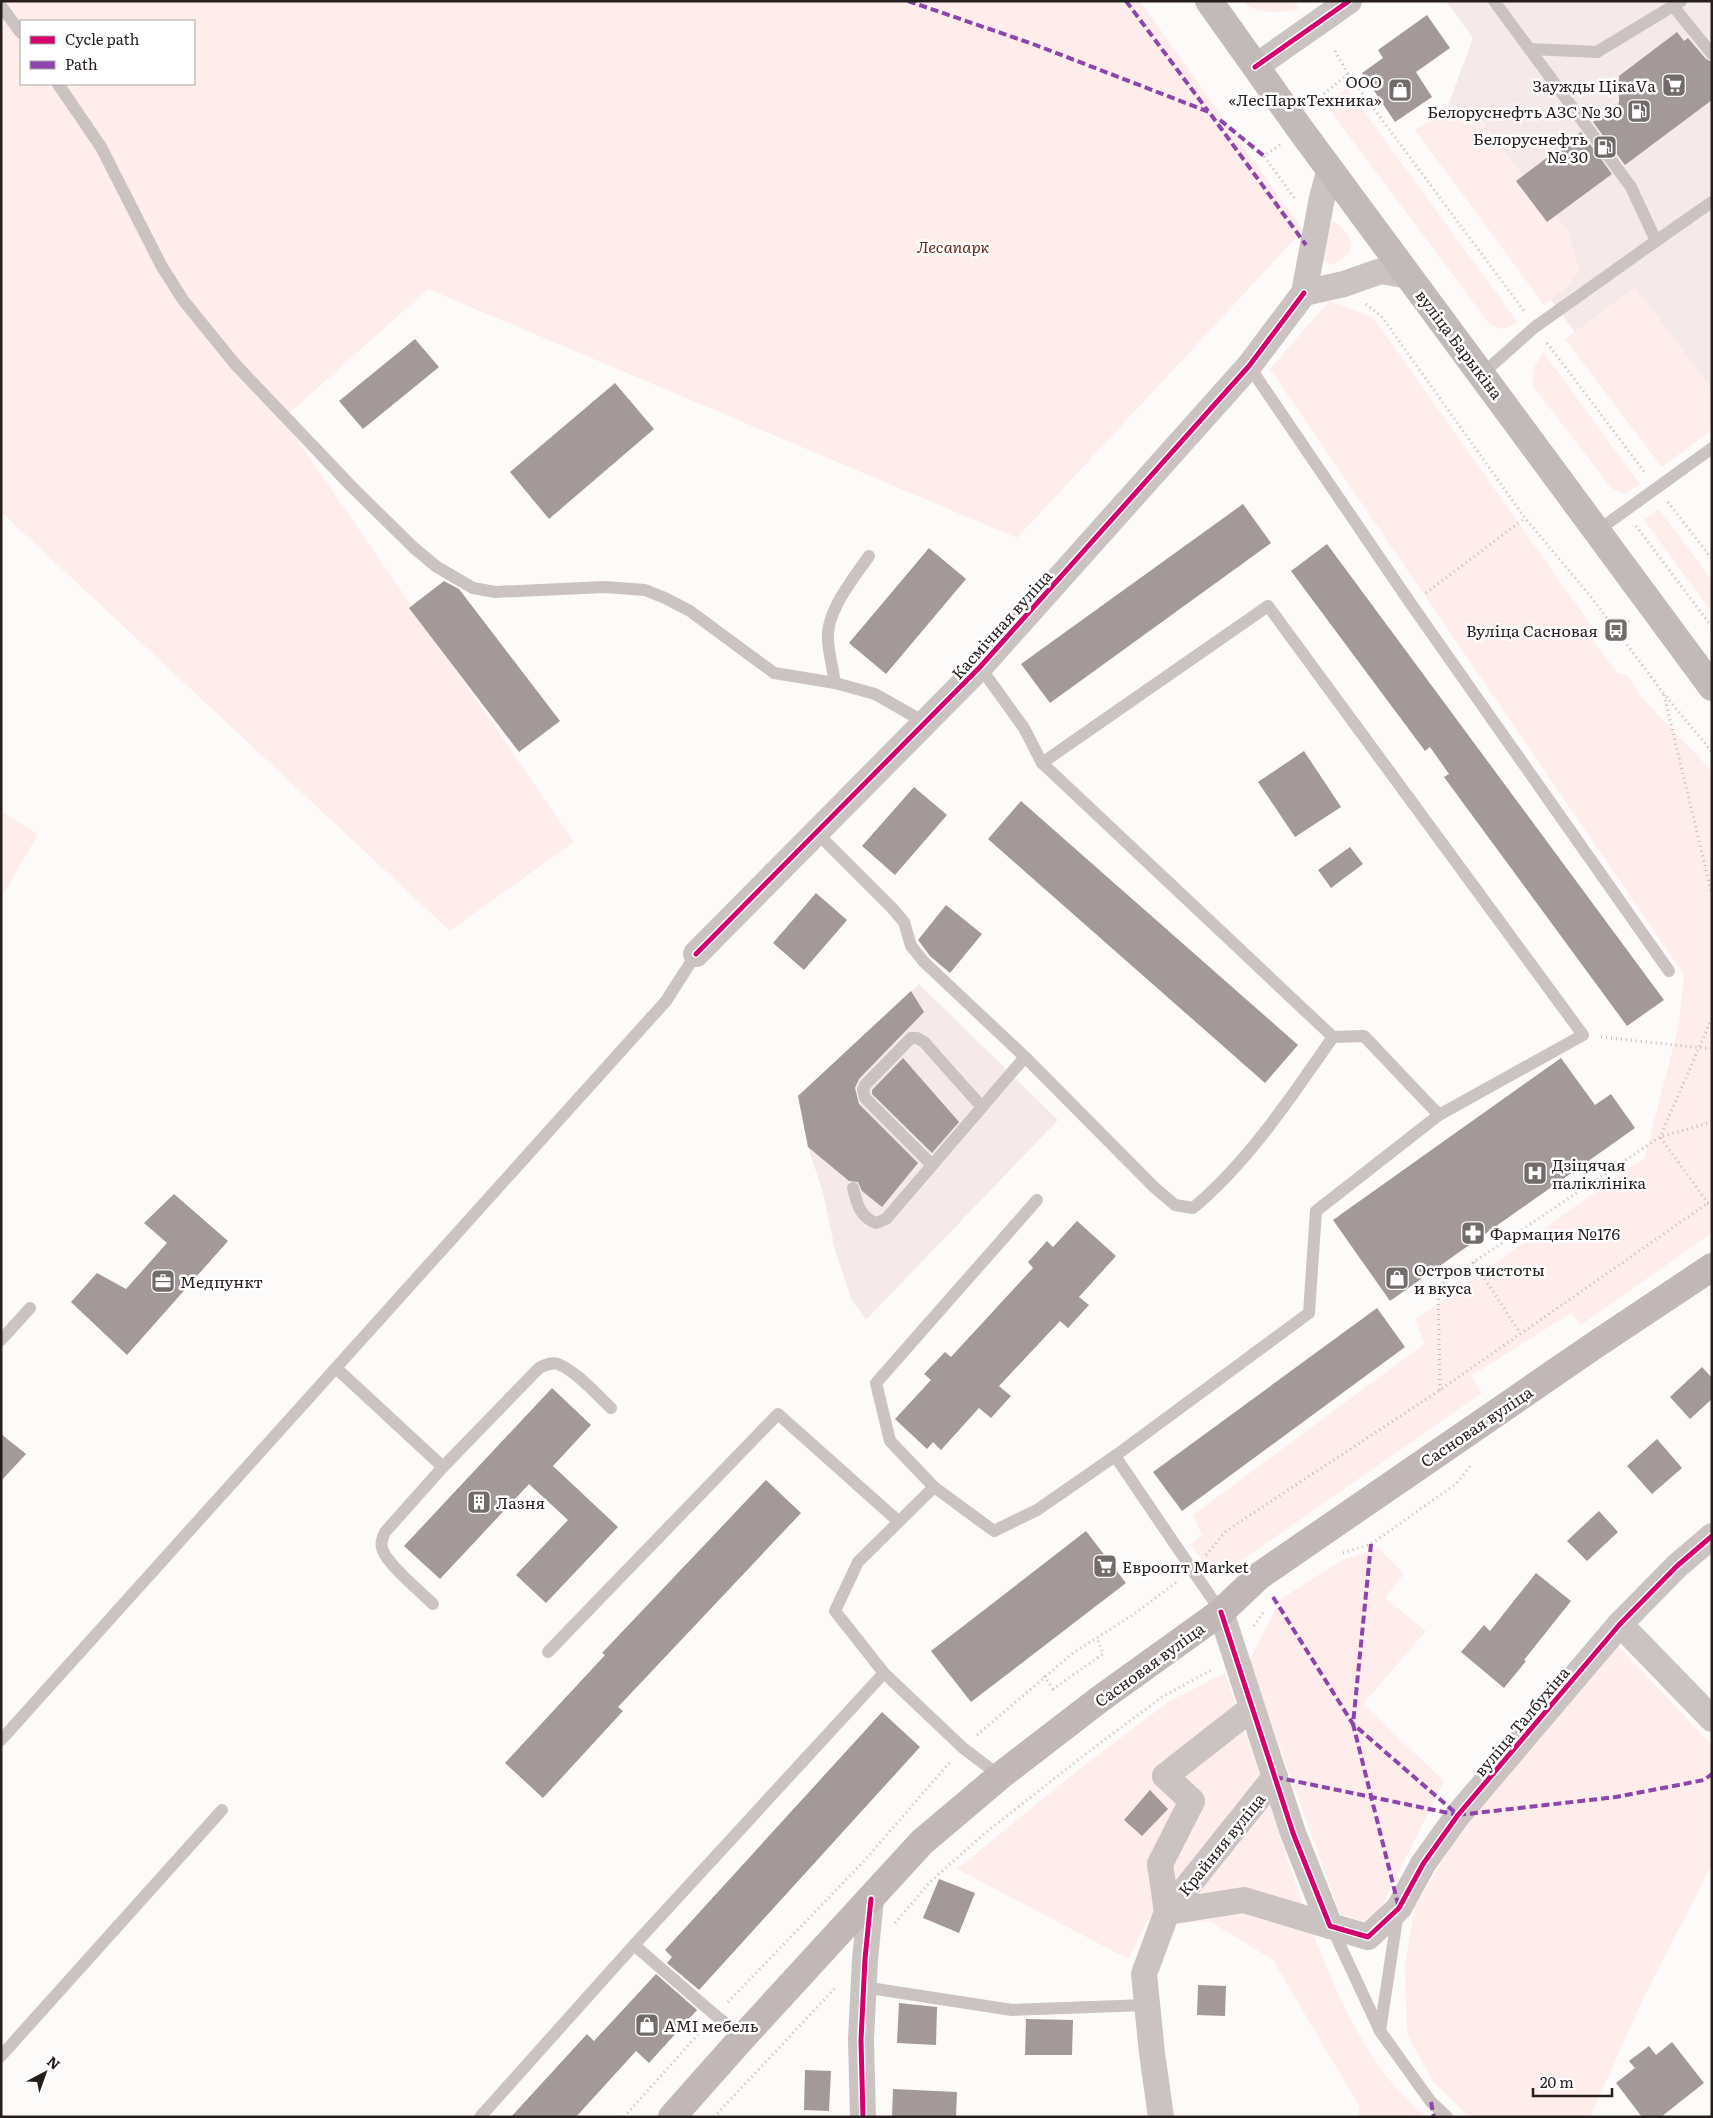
<svg xmlns="http://www.w3.org/2000/svg" width="1713" height="2118" font-family="Literata,serif">
  <rect width="100%" height="100%" fill="#fdfbfa"/>
  <!-- built -->
  <g fill="#f5eae9">
    <path d="M 1446,1 L 1712,1 L 1712,389 L 1635,288 L 1575,332 L 1434,143 L 1473,38 Z"/>
    <path d="M 919,984 L 1058,1120 L 866,1320 L 852,1300 L 836,1254 L 823,1193 L 808,1147 L 798,1096 Z"/>
  </g>
  <!-- green -->
  <g fill="#feedea" fill-rule="evenodd">
    <path d="M 1,1 L 1140,1 L 1303,230 L 1017,538 L 428,289 L 283,419 L 574,842 L 450,931 L 1,512 ZM 21,21 L 194,21 L 194,84 L 21,84 Z"/>
    <path d="M 1247,1 L 1294,1 L 1299,9 C 1279,13 1264,14 1246,5 Z"/>
    <path d="M 1347,88 L 1518,323 L 1504,329 L 1490,325 L 1338,121 L 1326,104 Z"/>
    <path d="M 1447,108 L 1475,111 L 1523,176 L 1516,181 L 1547,222 L 1555,216 L 1567,229 L 1580,271 L 1565,288 L 1544,305 L 1415,130 Z"/>
    <path d="M 1334,222 C 1339,224 1342,229 1346,233 C 1358,249 1347,256 1333,265 L 1323,261 L 1329,225 Z"/>
    <path d="M 1635,287 L 1712,389 L 1712,430 L 1662,467 L 1565,339 Z"/>
    <path d="M 1329,301 L 1373,317 L 1590,624 L 1588,634 L 1617,673 L 1627,675 L 1644,700 L 1712,771 L 1712,1233 L 1581,1325 L 1571,1313 L 1471,1376 L 1482,1393 L 1235,1565 L 1222,1567 L 1208,1566 L 1190,1545 L 1202,1535 L 1193,1515 L 1424,1344 L 1416,1319 L 1645,1157 L 1679,1024 L 1684,975 L 1270,369 Z"/>
    <path d="M 1543,352 L 1640,484 L 1625,494 L 1611,488 L 1533,386 L 1534,368 Z"/>
    <path d="M 1658,509 L 1712,580 L 1712,612 L 1644,520 Z"/>
    <path d="M 1,811 L 38,834 L 1,899 Z"/>
    <path d="M 1378,1548 L 1404,1574 L 1385,1598 L 1426,1631 L 1363,1704 L 1444,1781 L 1382,1906 L 1369,1923 L 1340,1914 L 1249,1661 L 1281,1599 L 1342,1560 Z"/>
    <path d="M 1618,1646 L 1712,1745 L 1712,1864 L 1642,2001 L 1590,2117 L 1470,2117 L 1433,2082 L 1407,2034 L 1405,1964 L 1415,1906 L 1461,1830 Z"/>
    <path d="M 1225,1673 C 1245,1731 1264,1788 1283,1846 C 1313,1934 1351,2059 1427,2117 L 1359,2117 L 1359,2106 L 1273,1960 L 1209,1921 L 1177,1924 L 1147,1921 L 1128,1959 L 957,1869 L 1077,1771 L 1168,1702 Z"/>
  </g>
  <!-- building -->
  <g fill="#a29998">
    <path d="M 1427,15 L 1450,48 L 1416,72 L 1432,97 L 1395,122 L 1362,73 L 1383,58 L 1378,50 Z"/>
    <path d="M 1677,32 L 1684,41 L 1688,38 L 1706,59 L 1712,62 L 1712,100 L 1625,165 L 1593,122 L 1619,103 L 1619,76 Z"/>
    <path d="M 1581,132 L 1612,174 L 1547,222 L 1516,181 Z"/>
    <path d="M 415,339 L 439,367 L 363,429 L 339,401 Z"/>
    <path d="M 615,383 L 654,429 L 549,519 L 510,472 Z"/>
    <path d="M 1243,504 L 1271,543 L 1050,703 L 1021,664 Z"/>
    <path d="M 1327,544 L 1664,1000 L 1627,1026 L 1444,777 L 1449,774 L 1430,747 L 1425,751 L 1291,571 Z"/>
    <path d="M 929,548 L 966,579 L 886,674 L 849,643 Z"/>
    <path d="M 444,581 L 459,589 L 560,721 L 519,752 L 409,608 Z"/>
    <path d="M 1304,751 L 1341,807 L 1295,837 L 1258,782 Z"/>
    <path d="M 914,787 L 947,815 L 895,875 L 862,846 Z"/>
    <path d="M 1021,801 L 1298,1045 L 1265,1083 L 988,839 Z"/>
    <path d="M 1350,847 L 1363,864 L 1331,888 L 1318,870 Z"/>
    <path d="M 816,893 L 847,920 L 804,970 L 773,943 Z"/>
    <path d="M 946,905 L 982,934 L 950,973 L 930,956 L 918,940 Z"/>
    <path d="M 911,991 L 924,1012 L 859,1079 L 855,1088 L 859,1104 L 918,1163 L 882,1207 L 862,1191 L 858,1182 L 849,1181 L 808,1147 L 798,1096 Z"/>
    <path d="M 903,1058 L 959,1122 L 932,1153 L 872,1094 L 872,1090 Z"/>
    <path d="M 1561,1058 L 1595,1105 L 1611,1094 L 1635,1128 L 1390,1301 L 1333,1220 Z"/>
    <path d="M 174,1194 L 228,1241 L 127,1355 L 71,1302 L 97,1273 L 126,1289 L 167,1243 L 144,1223 Z"/>
    <path d="M 1077,1221 L 1116,1256 L 1079,1297 L 1089,1305 L 1068,1328 L 1060,1321 L 999,1386 L 1011,1396 L 991,1418 L 979,1408 L 941,1450 L 933,1442 L 927,1449 L 895,1419 L 931,1380 L 924,1374 L 945,1352 L 951,1357 L 1033,1268 L 1028,1262 L 1047,1241 L 1053,1247 Z"/>
    <path d="M 1377,1308 L 1405,1347 L 1182,1511 L 1153,1472 Z"/>
    <path d="M 1702,1367 L 1712,1378 L 1712,1399 L 1690,1419 L 1670,1397 Z"/>
    <path d="M 552,1388 L 591,1425 L 553,1466 L 618,1527 L 546,1603 L 516,1575 L 568,1520 L 529,1484 L 440,1579 L 404,1546 Z"/>
    <path d="M 1,1434 L 26,1454 L 1,1481 Z"/>
    <path d="M 1657,1439 L 1682,1468 L 1652,1494 L 1627,1466 Z"/>
    <path d="M 766,1480 L 801,1513 L 618,1707 L 623,1711 L 543,1798 L 505,1763 L 605,1655 L 602,1653 Z"/>
    <path d="M 1599,1511 L 1618,1532 L 1587,1561 L 1567,1541 Z"/>
    <path d="M 1086,1531 L 1126,1583 L 971,1702 L 931,1651 Z"/>
    <path d="M 1536,1573 L 1571,1601 L 1524,1660 L 1526,1661 L 1504,1688 L 1461,1652 L 1484,1625 L 1490,1631 Z"/>
    <path d="M 882,1712 L 920,1747 L 699,1990 L 667,1963 L 672,1957 L 665,1950 Z"/>
    <path d="M 1150,1790 L 1168,1809 L 1142,1836 L 1124,1820 Z"/>
    <path d="M 939,1879 L 975,1893 L 959,1933 L 923,1918 Z"/>
    <path d="M 656,1974 L 697,2010 L 649,2063 L 636,2051 L 576,2117 L 511,2117 L 587,2034 L 594,2041 Z"/>
    <path d="M 1198,1985 L 1226,1986 L 1225,2016 L 1197,2015 Z"/>
    <path d="M 899,2003 L 937,2007 L 936,2045 L 897,2043 Z"/>
    <path d="M 1026,2019 L 1073,2020 L 1072,2055 L 1025,2055 Z"/>
    <path d="M 1672,2042 L 1704,2083 L 1661,2117 L 1642,2117 L 1616,2083 L 1635,2068 L 1629,2061 L 1649,2046 L 1656,2055 Z"/>
    <path d="M 805,2070 L 831,2071 L 829,2111 L 804,2110 Z"/>
    <path d="M 893,2089 L 957,2092 L 956,2117 L 892,2117 Z"/>
  </g>
  <g fill="none" stroke-linecap="round" stroke-linejoin="round">
    <!-- path -->
    <g stroke="#c2bcbb" stroke-width="3" stroke-dasharray="1 4" stroke-linecap="butt">
      <path d="M 1335,51 L 1348,74 L 1524,311"/>
      <path d="M 1320,97 L 1348,74"/>
      <path d="M 1280,145 L 1264,156 L 1295,199"/>
      <path d="M 1366,304 L 1382,317 L 1525,518 L 1591,597 L 1664,694 L 1712,752"/>
      <path d="M 1547,343 L 1646,474"/>
      <path d="M 1668,502 L 1712,559"/>
      <path d="M 1636,526 L 1712,627"/>
      <path d="M 1426,593 L 1525,518"/>
      <path d="M 1616,630 L 1629,621"/>
      <path d="M 1664,695 L 1712,895"/>
      <path d="M 1601,1037 L 1712,1049"/>
      <path d="M 1712,1122 L 1660,1137 L 1708,1203 L 1712,1201"/>
      <path d="M 1474,1262 L 1520,1333"/>
      <path d="M 1440,1390 L 1438,1286 L 1660,1137 L 1712,1018"/>
      <path d="M 1343,1553 L 1371,1544 L 1456,1484 L 1472,1464"/>
      <path d="M 1206,1555 L 1226,1531 L 1440,1390 L 1708,1203"/>
      <path d="M 1254,1626 L 1265,1610"/>
      <path d="M 1044,1676 L 1053,1689 L 1103,1654 L 1097,1638"/>
      <path d="M 977,1735 L 1073,1653 L 1134,1614 L 1178,1581"/>
      <path d="M 895,1923 L 930,1882 L 985,1833 L 1087,1753 L 1162,1697 L 1213,1669"/>
      <path d="M 728,2002 L 865,1860 L 950,1762"/>
      <path d="M 624,2117 L 702,2030"/>
      <path d="M 714,2117 L 837,1986"/>
    </g>
    <!-- service -->
    <g stroke="#cac3c1" stroke-width="12">
      <path d="M 1,6 L 21,33"/>
      <path d="M 1673,6 L 1712,54"/>
      <path d="M 1530,49 L 1597,52 L 1681,1"/>
      <path d="M 58,84 L 101,147 L 161,265 L 183,300 L 235,364 L 351,486 L 414,548 L 437,567 L 473,588 L 495,592 L 605,587 L 645,590 L 665,598 L 690,611 L 774,673 L 835,683 L 875,694 L 926,723"/>
      <path d="M 1656,241 L 1712,202"/>
      <path d="M 1249,366 L 1411,604 L 1669,971"/>
      <path d="M 1482,374 L 1535,327 L 1656,241 L 1631,187 L 1494,1"/>
      <path d="M 1597,531 L 1712,448"/>
      <path d="M 980,667 L 1024,728 L 1042,763 L 1333,1037 L 1364,1036 L 1439,1115"/>
      <path d="M 835,683 C 833,669 829,655 828,641 C 825,612 854,578 869,556"/>
      <path d="M 1042,763 L 1268,606 L 1583,1035 L 1439,1115 L 1316,1211 L 1309,1313 L 1115,1456"/>
      <path d="M 817,833 L 892,908 L 904,922 L 911,946 L 924,962 L 1025,1057"/>
      <path d="M 932,1165 L 865,1098 L 863,1090 L 865,1085 L 911,1038 L 917,1038 L 924,1042 L 981,1106"/>
      <path d="M 853,1188 C 857,1204 860,1217 876,1223 L 886,1219 L 1025,1057 L 1154,1187 L 1175,1205 L 1193,1208 C 1249,1161 1291,1097 1333,1037"/>
      <path d="M 1037,1200 L 876,1383 L 890,1441 L 934,1487 L 994,1531 L 1037,1510 L 1115,1456 L 1221,1612"/>
      <path d="M 1,1340 L 30,1308"/>
      <path d="M 336,1368 L 443,1467 L 385,1532 C 382,1539 380,1544 383,1551 C 390,1567 420,1591 433,1604"/>
      <path d="M 443,1467 L 539,1368 C 545,1365 551,1362 558,1364 C 576,1371 597,1395 611,1408"/>
      <path d="M 934,1487 L 858,1562 L 835,1611 L 884,1673 L 963,1748 L 1000,1776"/>
      <path d="M 548,1652 L 778,1414 L 898,1521"/>
      <path d="M 1,1740 L 666,1001 L 696,954"/>
      <path d="M 1332,1928 L 1380,2031 L 1431,2102 L 1447,2117"/>
      <path d="M 634,1945 L 715,2015 L 743,2037"/>
      <path d="M 863,1987 L 1012,2010 L 1147,2005"/>
      <path d="M 1380,2031 L 1398,1912"/>
      <path d="M 1,2056 L 222,1810"/>
      <path d="M 480,2117 L 634,1945 L 884,1673"/>
    </g>
    <!-- minor -->
    <g stroke="#cac3c1" stroke-width="26">
      <path d="M 1255,67 L 1349,1"/>
      <path d="M 1330,168 L 1322,198 L 1304,293 L 1344,284 L 1381,271 L 1409,276"/>
      <path d="M 696,954 L 980,667 L 1249,366 L 1304,293"/>
      <path d="M 1221,1612 L 1293,1833 L 1330,1926 L 1368,1937 L 1399,1908 L 1423,1864 L 1458,1815 L 1620,1624 L 1677,1566 L 1712,1536"/>
      <path d="M 1620,1624 L 1712,1719"/>
      <path d="M 1252,1708 L 1165,1776 L 1192,1801 L 1160,1864 L 1167,1912 L 1244,1900 L 1330,1926"/>
      <path d="M 863,2117 L 861,2040 L 865,1959 L 871,1899"/>
      <path d="M 1161,2117 L 1152,2053 L 1144,1974 L 1167,1912 L 1275,1777"/>
    </g>
    <!-- secondary -->
    <path stroke="#c0b7b6" stroke-width="28" d="M 672,2117 L 743,2037 L 922,1842 L 1000,1776 L 1100,1699 L 1221,1612 L 1259,1576 L 1592,1347 L 1712,1267"/>
    <!-- primary -->
    <path stroke="#c2bab9" stroke-width="28" d="M 1209,1 L 1300,129 L 1712,687"/>
    <!-- quiet -->
    <g stroke="#8e44ad" stroke-width="4" stroke-dasharray="8 4" stroke-linecap="butt">
      <path d="M 908,1 L 1033,44 L 1209,112 L 1306,245"/>
      <path d="M 1126,1 L 1208,111"/>
      <path d="M 1220,120 L 1264,156"/>
      <path d="M 1371,1544 L 1353,1724 L 1399,1908"/>
      <path d="M 1273,1597 L 1353,1724 L 1458,1815 L 1275,1777"/>
      <path d="M 1458,1815 L 1616,1797 L 1704,1780 L 1712,1774"/>
      <path d="M 1431,2102 L 1434,2117"/>
    </g>
    <!-- cycleway casing -->
    <g stroke="#fff" stroke-width="8">
      <g id="cycleway">
        <path d="M 1255,67 L 1349,1"/>
        <path d="M 696,954 L 980,667 L 1249,366 L 1304,293"/>
        <path d="M 1221,1612 L 1293,1833 L 1330,1926 L 1368,1937 L 1399,1908 L 1423,1864 L 1458,1815 L 1620,1624 L 1677,1566 L 1712,1536"/>
        <path d="M 863,2117 L 861,2040 L 865,1959 L 871,1899"/>
      </g>
    </g>
    <!-- cycleway -->
    <use href="#cycleway" stroke="#d6006c" stroke-width="5"/>
  </g>
  <!-- icons -->
  <defs>
    <g id="supermarket-square" transform="scale(1.25)"><rect x="-9" y="-9" width="18" height="18" rx="4" fill="#716b6a" stroke="#fff"/><path d="M-6-5.5h2.5l.6 2H6L4.5 2H-2.5L-4.4-4H-6ZM-1.5 3.2a1.3 1.3 0 1 0 .1 0ZM3 3.2a1.3 1.3 0 1 0 .1 0Z" fill="#fff"/></g>
    <g id="shop-square" transform="scale(1.25)"><rect x="-9" y="-9" width="18" height="18" rx="4" fill="#716b6a" stroke="#fff"/><path d="M-5-2.5h2.3a2.7 3.5 0 0 1 5.4 0H5L5.5 6h-11ZM-1.5-2.5h3a1.5 2.3 0 0 0-3 0Z" fill="#fff"/></g>
    <g id="fuel-square" transform="scale(1.25)"><rect x="-9" y="-9" width="18" height="18" rx="4" fill="#716b6a" stroke="#fff"/><path d="M-5.5-6h7V0h2V4h1.3V-2.5L3-4.5l.8-.8L6-3V5H2.5V1h-1V6h-7ZM-4.2-4.7v3.2H.2V-4.7Z" fill="#fff"/></g>
    <g id="bus-square" transform="scale(1.25)"><rect x="-9" y="-9" width="18" height="18" rx="4" fill="#716b6a" stroke="#fff"/><path d="M-5-6H5V4H4V6H2V4H-2V6H-4V4H-5ZM-3.5-4V0h7V-4ZM-3.5 1.2v1.5H-2V1.2ZM2 1.2v1.5H3.5V1.2Z" fill="#fff"/></g>
    <g id="hospital-square" transform="scale(1.25)"><rect x="-9" y="-9" width="18" height="18" rx="4" fill="#716b6a" stroke="#fff"/><path d="M-5-5h3v3.5h4V-5h3V5h-3V1.5h-4V5h-3Z" fill="#fff"/></g>
    <g id="pharmacy-square" transform="scale(1.25)"><rect x="-9" y="-9" width="18" height="18" rx="4" fill="#716b6a" stroke="#fff"/><path d="M-2-6h4v4h4v4h-4v4h-4v-4h-4v-4h4Z" fill="#fff"/></g>
    <g id="office-square" transform="scale(1.25)"><rect x="-9" y="-9" width="18" height="18" rx="4" fill="#716b6a" stroke="#fff"/><path d="M-6-3h4V-5.5h4V-3h4V5H-6ZM-1-4.5V-3h2v-1.5ZM-6 0V1H6V0Z" fill="#fff"/></g>
    <g id="building-square" transform="scale(1.25)"><rect x="-9" y="-9" width="18" height="18" rx="4" fill="#716b6a" stroke="#fff"/><path d="M-4-6H4V6H1V3H-1V6H-4ZM-2.5-4.3h1.7v1.8h-1.7ZM.8-4.3h1.7v1.8H.8ZM-2.5-1h1.7V.8h-1.7ZM.8-1h1.7V.8H.8Z" fill="#fff"/></g>
  </defs>
  <g fill-rule="evenodd">
    <use href="#supermarket-square" x="1674" y="85"/>
    <use href="#shop-square" x="1400" y="90"/>
    <use href="#fuel-square" x="1639" y="111"/>
    <use href="#fuel-square" x="1605" y="147"/>
    <use href="#bus-square" x="1616" y="630"/>
    <use href="#hospital-square" x="1535" y="1173"/>
    <use href="#pharmacy-square" x="1473" y="1233"/>
    <use href="#shop-square" x="1397" y="1278"/>
    <use href="#office-square" x="163" y="1281"/>
    <use href="#building-square" x="479" y="1502"/>
    <use href="#supermarket-square" x="1105" y="1566"/>
    <use href="#shop-square" x="647" y="2025"/>
  </g>
  <g text-anchor="middle" dominant-baseline="central" stroke-width="5" stroke-linejoin="round" paint-order="stroke">
    <!-- poi labels -->
    <g font-size="16" fill="#261e1d" stroke="#fff" text-anchor="start">
      <text x="1382" y="81" text-anchor="end">ООО<tspan x="1382" dy="18">«ЛесПаркТехника»</tspan></text>
      <text x="1656" y="85" text-anchor="end">Заужды ЦікаVа</text>
      <text x="1622" y="111" text-anchor="end">Белоруснефть АЗС № 30</text>
      <text x="1588" y="138" text-anchor="end">Белоруснефть<tspan x="1588" dy="18">№ 30</tspan></text>
      <text x="1598" y="630" text-anchor="end">Вуліца Сасновая</text>
      <text x="1552" y="1164">Дзіцячая<tspan x="1552" dy="18">паліклініка</tspan></text>
      <text x="1490" y="1233">Фармация №176</text>
      <text x="1414" y="1269">Остров чистоты<tspan x="1414" dy="18">и вкуса</tspan></text>
      <text x="180" y="1281">Медпункт</text>
      <text x="496" y="1502">Лазня</text>
      <text x="1122" y="1566">Евроопт Market</text>
      <text x="664" y="2025">AMI мебель</text>
    </g>
    <!-- park labels -->
    <g font-size="16" font-style="italic" fill="#66271e" stroke="#fff">
      <text x="953" y="246">Лесапарк</text>
    </g>
    <!-- street labels -->
    <g font-size="16" fill="#261e1d" stroke="#fff">
      <text transform="translate(1460 344) rotate(53)">вуліца Барыкіна</text>
      <text transform="translate(1001 624) rotate(-48)">Касмічная вуліца</text>
      <text transform="translate(1476 1426) rotate(-34)">Сасновая вуліца</text>
      <text transform="translate(1149 1664) rotate(-36)">Сасновая вуліца</text>
      <text transform="translate(1521 1721) rotate(-50)">вуліца Талбухіна</text>
      <text transform="translate(1221 1844) rotate(-51)">Крайняя вуліца</text>
    </g>
  </g>
  <!-- border -->
  <rect width="1713" height="2118" fill="none" stroke="#261e1d" stroke-width="5"/>
  <!-- legend -->
  <rect x="20" y="20" width="175" height="65" fill="#ffffff" stroke="#a8a5a5"/>
  <rect x="30" y="36" width="25" height="8" fill="#d6006c" stroke="#a8a5a5"/>
  <text x="65" y="45" font-size="15" fill="#261e1d">Cycle path</text>
  <rect x="30" y="61" width="25" height="8" fill="#8e44ad" stroke="#a8a5a5"/>
  <text x="65" y="70" font-size="15" fill="#261e1d">Path</text>
  <!-- north arrow -->
  <g transform="translate(45 2073) rotate(41)" stroke="#ffffff" stroke-width="4" paint-order="stroke">
  <path d="M0-4L9 19L0 12L-9 19Z" fill="#261e1d"/>
  <text y="-8" font-size="14" font-weight="bold" text-anchor="middle" fill="#261e1d">N</text>
  </g>
  <!-- scale -->
  <path d="M1533 2088v8h79v-8" fill="none" stroke="#261e1d" stroke-width="2.5"/>
  <text x="1540" y="2088" font-size="15" fill="#261e1d" stroke="#ffffff" stroke-width="4" paint-order="stroke">20 m</text>
</svg>
